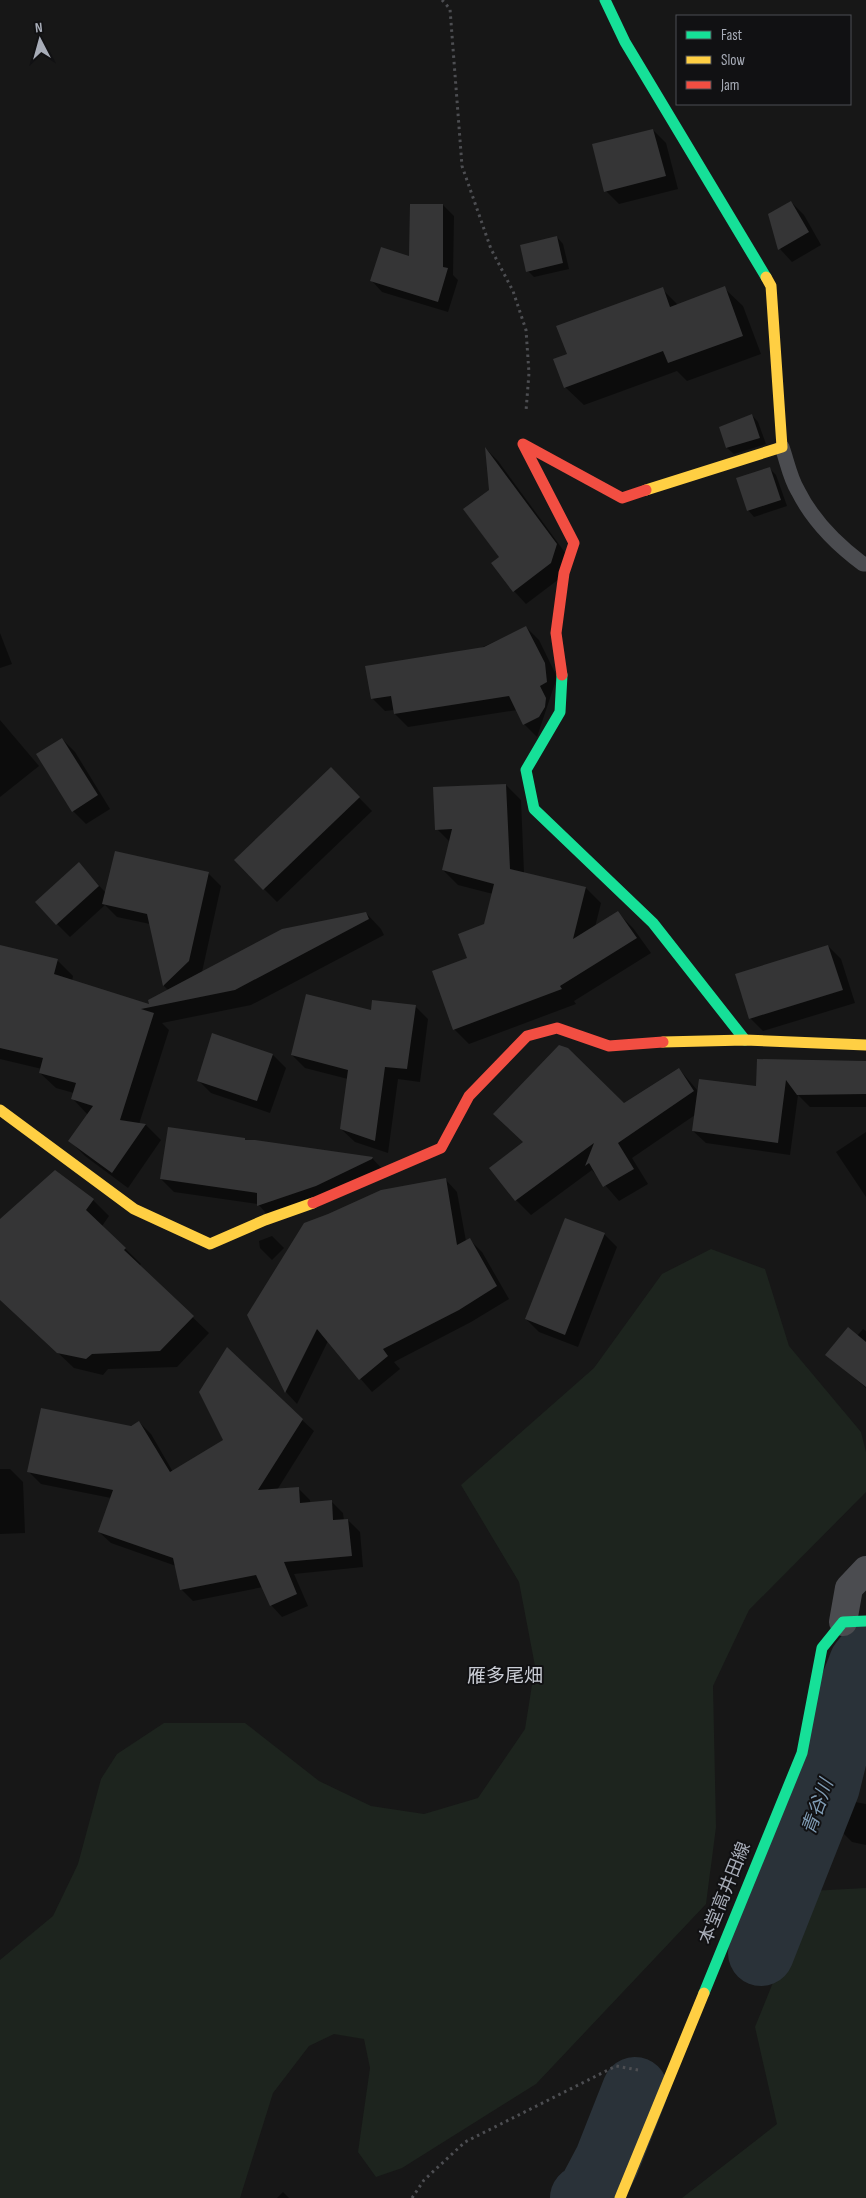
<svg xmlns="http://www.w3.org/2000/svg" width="866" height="2198" font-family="'Sofia Sans Condensed','Noto Sans JP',sans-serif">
  <rect width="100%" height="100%" fill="#171717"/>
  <!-- green -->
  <g fill="#1d241e">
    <path d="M 711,1249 L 765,1269 L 789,1346 L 861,1432 L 866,1452 L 866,1492 L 749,1610 L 713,1686 L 716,1827 L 706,1904 L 536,2084 L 402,2168 L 376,2177 L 358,2152 L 370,2068 L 364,2039 L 334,2034 L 309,2046 L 273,2093 L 240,2198 L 0,2198 L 0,1960 L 53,1916 L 78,1864 L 101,1779 L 117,1754 L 164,1723 L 245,1723 L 319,1781 L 371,1806 L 424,1814 L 478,1798 L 525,1729 L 535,1666 L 519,1582 L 461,1485 L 594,1368 L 662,1274 Z"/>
    <path d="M 866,1888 L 866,2198 L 682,2198 L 777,2124 L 755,2027 L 810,1891 Z"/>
  </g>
  <!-- shadow -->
  <g fill="#0007">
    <path d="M 653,130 L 666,143 L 678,189 L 619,204 L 606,191 Z"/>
    <path d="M 791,202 L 804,215 L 821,245 L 792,262 L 780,249 Z"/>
    <path d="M 443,205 L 454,216 L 453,275 L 458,280 L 448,312 L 382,292 L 372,281 L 411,258 Z"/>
    <path d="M 557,237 L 563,244 L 569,269 L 534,277 L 528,271 Z"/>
    <path d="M 724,288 L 743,306 L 761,354 L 687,381 L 677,371 L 584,405 L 565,387 L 569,355 L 662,289 L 678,305 Z"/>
    <path d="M 752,415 L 758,422 L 766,444 L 734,454 L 727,448 L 720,427 Z"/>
    <path d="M 487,450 L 498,461 L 569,558 L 563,576 L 526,604 L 514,591 L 501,557 L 490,490 Z"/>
    <path d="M 770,469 L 776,475 L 787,506 L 754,517 L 748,510 Z"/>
    <path d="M 526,627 L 539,640 L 557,677 L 537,737 L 524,724 L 517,710 L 408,727 L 395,714 L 394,710 L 385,711 L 372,698 Z"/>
    <path d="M 0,633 L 12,664 L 0,668 Z"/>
    <path d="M 0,720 L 39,766 L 0,797 Z"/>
    <path d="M 62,739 L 75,752 L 110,809 L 86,824 L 73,811 Z"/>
    <path d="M 331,769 L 372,811 L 277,902 L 235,860 Z"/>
    <path d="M 506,785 L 521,800 L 524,873 L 586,888 L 601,903 L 595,927 L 618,913 L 633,928 L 651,953 L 574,1001 L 576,1004 L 469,1044 L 454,1029 L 469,959 L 485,925 L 493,894 L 458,885 L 443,870 L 450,842 L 437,829 Z"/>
    <path d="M 208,873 L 221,886 L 202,972 L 366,913 L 381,929 L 384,935 L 251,1005 L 162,1023 L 169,1030 L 139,1124 L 146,1125 L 161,1140 L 128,1188 L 85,1156 L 70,1141 L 88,1115 L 73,1099 L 74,1093 L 56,1088 L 40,1073 L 42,1069 L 0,1059 L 0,947 L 57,960 L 73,976 L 72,981 L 151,1005 L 168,990 L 164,986 L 150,924 L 117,917 L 105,905 L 70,937 L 57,924 L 91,877 L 106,893 Z"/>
    <path d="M 828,946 L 841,959 L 855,1003 L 763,1031 L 750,1018 Z"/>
    <path d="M 415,1006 L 428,1019 L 420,1082 L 398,1079 L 388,1153 L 355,1142 L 341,1129 L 348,1079 L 305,1068 L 292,1055 Z"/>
    <path d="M 273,1055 L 286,1068 L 270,1113 L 211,1093 L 198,1080 Z"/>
    <path d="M 758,1061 L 866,1062 L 866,1107 L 810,1107 L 798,1095 L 790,1155 L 706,1143 L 693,1131 L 695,1115 L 632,1158 L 648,1184 L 619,1201 L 592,1170 L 531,1215 L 516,1200 L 491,1168 L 624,1104 L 679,1069 L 698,1091 L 757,1088 Z"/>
    <path d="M 866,1132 L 866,1197 L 836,1152 Z"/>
    <path d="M 246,1141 L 372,1158 L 385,1172 L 271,1219 L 258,1204 L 174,1192 L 161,1179 Z"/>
    <path d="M 445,1179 L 457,1192 L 466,1241 L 469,1239 L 482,1252 L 509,1299 L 471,1322 L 394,1362 L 400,1369 L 372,1392 L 328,1341 L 297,1404 L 286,1392 L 249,1315 Z"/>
    <path d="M 93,1200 L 109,1216 L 102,1226 L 141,1264 L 139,1266 L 209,1333 L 177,1367 L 108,1369 L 103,1375 L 74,1368 L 0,1298 L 0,1221 Z"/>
    <path d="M 604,1234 L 617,1247 L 578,1347 L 539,1332 L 526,1319 Z"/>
    <path d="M 272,1236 L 284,1248 L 272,1260 L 260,1248 L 259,1241 Z"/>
    <path d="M 863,1329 L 866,1331 L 866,1388 L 827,1354 L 857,1336 Z"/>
    <path d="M 302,1420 L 314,1431 L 277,1490 L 298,1488 L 310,1500 L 310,1504 L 331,1501 L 343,1513 L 344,1521 L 348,1520 L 360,1532 L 363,1567 L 294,1574 L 308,1606 L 282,1617 L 271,1605 L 263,1587 L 193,1601 L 181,1589 L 176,1566 L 111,1543 L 99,1532 L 111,1498 L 41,1484 L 29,1472 L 139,1422 L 151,1434 L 173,1472 Z"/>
    <path d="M 0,1469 L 10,1469 L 23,1482 L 25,1533 L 0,1534 Z"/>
    <path d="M 844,1800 L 866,1804 L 866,1845 L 852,1842 L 839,1829 Z"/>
    <path d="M 283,2192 L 289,2198 L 277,2198 Z"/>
  </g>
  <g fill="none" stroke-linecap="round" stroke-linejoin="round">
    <!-- river -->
    <g stroke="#2a3239" stroke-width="66">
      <path d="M 761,1953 L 827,1786 L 849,1696 L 862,1663 L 866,1658"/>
      <path d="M 583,2198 L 589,2195 L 607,2161 L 635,2090"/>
    </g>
  </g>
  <!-- building -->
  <g fill="#353536">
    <path d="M 653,129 L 666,176 L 604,192 L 592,144 Z"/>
    <path d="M 791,201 L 809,232 L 778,250 L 768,214 Z"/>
    <path d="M 410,204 L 443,204 L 443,267 L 448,268 L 438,302 L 370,281 L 381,247 L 409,256 Z"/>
    <path d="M 557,236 L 563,263 L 526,272 L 520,245 Z"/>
    <path d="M 725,286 L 743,336 L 668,363 L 663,351 L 564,388 L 553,359 L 567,354 L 556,326 L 663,287 L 670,307 Z"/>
    <path d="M 752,414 L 760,438 L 726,448 L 719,427 Z"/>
    <path d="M 485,447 L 557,544 L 551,563 L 513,592 L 491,563 L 499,557 L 463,509 L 489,490 Z"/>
    <path d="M 770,467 L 781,500 L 747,511 L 736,478 Z"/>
    <path d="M 526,626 L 545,663 L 547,682 L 540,686 L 546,698 L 545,707 L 539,717 L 523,725 L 509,696 L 394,714 L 391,696 L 371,699 L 365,666 L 484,647 Z"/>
    <path d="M 62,738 L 98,795 L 72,812 L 36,754 Z"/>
    <path d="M 331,767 L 360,797 L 263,890 L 234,860 Z"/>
    <path d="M 506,784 L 510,869 L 586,887 L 573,939 L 618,911 L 637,938 L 560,986 L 562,989 L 453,1030 L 432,971 L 467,958 L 458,934 L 484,924 L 494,884 L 442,870 L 452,829 L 435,830 L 433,787 Z"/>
    <path d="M 115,851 L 209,872 L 189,961 L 163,986 L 147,914 L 102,904 Z"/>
    <path d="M 79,862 L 99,886 L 56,925 L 35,902 Z"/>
    <path d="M 366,912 L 369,919 L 235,990 L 141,1009 L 154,1013 L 120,1120 L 146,1124 L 112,1173 L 68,1141 L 93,1106 L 71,1099 L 76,1083 L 39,1073 L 43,1058 L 0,1048 L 0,945 L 58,959 L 54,974 L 149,1004 L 148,1000 L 282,929 Z"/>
    <path d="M 828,945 L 843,990 L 749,1019 L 735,974 Z"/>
    <path d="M 306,994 L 371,1010 L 372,1000 L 416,1005 L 407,1069 L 385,1067 L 375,1141 L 340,1129 L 348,1070 L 291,1055 Z"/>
    <path d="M 212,1033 L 273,1054 L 257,1101 L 197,1081 Z"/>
    <path d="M 559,1045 L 568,1048 L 624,1103 L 679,1068 L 694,1091 L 618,1143 L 634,1169 L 603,1187 L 589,1163 L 585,1166 L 594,1143 L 515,1201 L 489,1168 L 523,1142 L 493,1114 Z"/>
    <path d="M 757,1059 L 866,1061 L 866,1094 L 797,1095 L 786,1080 L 778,1143 L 692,1131 L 699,1079 L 756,1086 Z"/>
    <path d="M 168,1127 L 245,1138 L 245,1140 L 255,1140 L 373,1157 L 372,1159 L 316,1186 L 257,1206 L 257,1193 L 160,1179 Z"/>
    <path d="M 55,1170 L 94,1199 L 86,1210 L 126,1248 L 124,1250 L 194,1316 L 160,1351 L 92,1354 L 86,1359 L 57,1353 L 0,1300 L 0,1219 Z"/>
    <path d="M 446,1178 L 457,1245 L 470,1238 L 497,1286 L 459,1310 L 383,1349 L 388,1356 L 359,1380 L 317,1329 L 285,1393 L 247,1315 L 304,1223 L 328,1214 L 381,1190 Z"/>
    <path d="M 565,1218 L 605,1233 L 565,1335 L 525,1319 Z"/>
    <path d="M 848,1327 L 866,1342 L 866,1387 L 825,1355 Z"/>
    <path d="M 227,1347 L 303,1419 L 258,1490 L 299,1487 L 300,1503 L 332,1500 L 333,1520 L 348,1519 L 352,1556 L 284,1562 L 297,1594 L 270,1606 L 256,1575 L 180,1590 L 173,1558 L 98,1532 L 113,1490 L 27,1472 L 41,1408 L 131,1426 L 139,1421 L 170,1472 L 223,1440 L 199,1392 Z"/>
  </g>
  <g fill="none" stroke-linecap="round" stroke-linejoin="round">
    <!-- path -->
    <g stroke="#4d4e52" stroke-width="3" stroke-dasharray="2.5 4" stroke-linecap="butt">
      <path d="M 442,0 L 450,9 L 462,166 L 491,249 L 513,291 L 526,330 L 529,373 L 526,411"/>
      <path d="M 412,2198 L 424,2180 L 465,2142 L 616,2066 L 638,2070"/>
    </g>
    <!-- lane -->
    <path stroke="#4b4c50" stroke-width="15" d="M 782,447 C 787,461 790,478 798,491 C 813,521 836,544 863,564 L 866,564"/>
    <!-- street -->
    <path stroke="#4b4c50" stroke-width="28" d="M 843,1622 L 849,1588 L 866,1570"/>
    <!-- fast -->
    <g stroke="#16e098" stroke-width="11">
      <path d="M 605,0 L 625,42 L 766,277"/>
      <path d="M 562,675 L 560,712 L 526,770 L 534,809 L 653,923 L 745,1040"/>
      <path d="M 704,1993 L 802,1753 L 822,1648 L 843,1622 L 866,1621"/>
    </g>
    <!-- slow -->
    <g stroke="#ffcf43" stroke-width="11">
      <path d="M 646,490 L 782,447 L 771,286 L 766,277"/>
      <path d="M 663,1042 L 745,1040 L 866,1045"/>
      <path d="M 0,1110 L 134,1209 L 210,1244 L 265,1220 L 313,1203"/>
      <path d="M 620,2198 L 704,1993"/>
    </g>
    <!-- jam -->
    <g stroke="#f24e42" stroke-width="11">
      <path d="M 562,675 L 556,633 L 564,573 L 574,543 L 523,444 L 622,498 L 646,490"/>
      <path d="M 313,1203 L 441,1148 L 469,1096 L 527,1036 L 557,1028 L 609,1046 L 663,1042"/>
    </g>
  </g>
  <g text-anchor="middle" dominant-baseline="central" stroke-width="4" stroke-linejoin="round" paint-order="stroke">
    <!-- street labels -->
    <g font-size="18" fill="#a8adb8" stroke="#111113">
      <text transform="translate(725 1893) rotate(-68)">本堂高井田線</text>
    </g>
    <!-- neighbourhood labels -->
    <g font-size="19" fill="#c9ccd4" stroke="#111113">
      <text x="505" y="1676">雁多尾畑</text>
    </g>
    <!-- water labels -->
    <g font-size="19" font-style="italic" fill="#7f9bb3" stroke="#111113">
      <text transform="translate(818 1807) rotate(-70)">青谷川</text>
    </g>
  </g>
  <!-- legend -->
  <rect x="676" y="15" width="175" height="90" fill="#111113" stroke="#4d4f55"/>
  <rect x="686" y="31" width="25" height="8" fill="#16e098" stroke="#4d4f55"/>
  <text x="721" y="40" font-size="15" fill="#a8adb8">Fast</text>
  <rect x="686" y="56" width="25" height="8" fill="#ffcf43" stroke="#4d4f55"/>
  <text x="721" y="65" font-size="15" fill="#a8adb8">Slow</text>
  <rect x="686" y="81" width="25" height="8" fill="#f24e42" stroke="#4d4f55"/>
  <text x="721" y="90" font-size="15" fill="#a8adb8">Jam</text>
  <!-- north arrow -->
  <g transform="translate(40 40) rotate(354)" stroke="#111113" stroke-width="4" paint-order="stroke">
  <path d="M0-4L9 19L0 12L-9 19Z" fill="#a8adb8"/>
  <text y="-8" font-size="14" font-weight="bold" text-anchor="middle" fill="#a8adb8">N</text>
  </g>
</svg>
